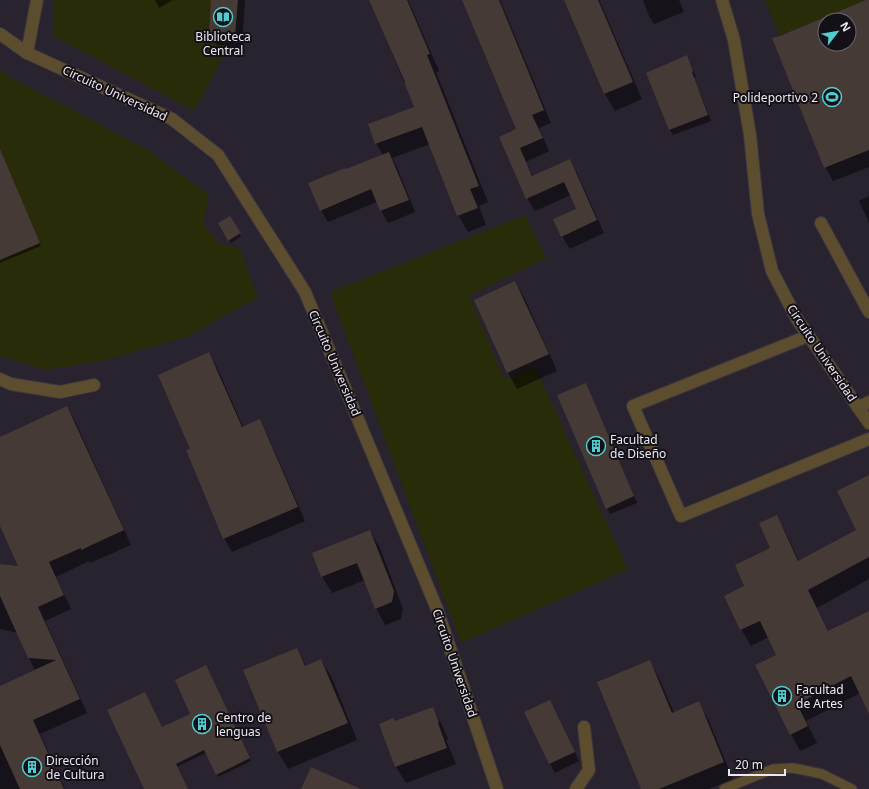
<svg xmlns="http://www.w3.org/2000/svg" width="869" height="789" font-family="'Noto Sans',sans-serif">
  <rect width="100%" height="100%" fill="#1e1922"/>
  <!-- built -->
  <path fill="#29222f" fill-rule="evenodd" d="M 0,0 L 869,0 L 869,789 L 0,789 ZM 825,20 L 849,20 L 849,44 L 825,44 Z"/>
  <!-- green -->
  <g fill="#292c09">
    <path d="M 53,0 L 238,0 L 235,35 L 194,111 L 53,36 Z"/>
    <path d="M 765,0 L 866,0 L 780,36 Z"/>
    <path d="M 0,70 L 10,77 L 148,150 L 209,195 L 204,224 L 217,242 L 240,249 L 258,298 L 186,337 L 102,361 L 46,370 L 0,356 L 0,260 L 40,243 L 0,148 Z"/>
    <path d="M 525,215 L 546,258 L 469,296 L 505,380 L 535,367 L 628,569 L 461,643 L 330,292 Z"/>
  </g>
  <!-- shadow -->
  <g fill="#0007" fill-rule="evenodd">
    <path d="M 155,0 L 173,0 L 159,8 Z"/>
    <path d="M 212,0 L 245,0 L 242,47 L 216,45 L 210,33 Z"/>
    <path d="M 370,0 L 408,0 L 439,71 L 436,72 L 488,202 L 479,206 L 486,225 L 468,232 L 458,215 L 430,144 L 392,158 L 396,165 L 415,212 L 388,223 L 381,210 L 377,202 L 328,222 L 321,210 L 345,170 L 383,155 L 376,143 L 415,108 Z"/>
    <path d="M 463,0 L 500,0 L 551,123 L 539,128 L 549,151 L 526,162 L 533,176 L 569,160 L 577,173 L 604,233 L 570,249 L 562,236 L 578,210 L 571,195 L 535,211 L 527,198 L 517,130 Z"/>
    <path d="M 565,0 L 599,0 L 642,99 L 615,111 L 605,94 Z"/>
    <path d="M 643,0 L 679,0 L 684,12 L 654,24 L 649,16 Z"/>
    <path d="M 869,0 L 869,167 L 833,181 L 825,167 L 780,37 ZM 825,20 L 849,20 L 849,44 L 825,44 Z"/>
    <path d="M 689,62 L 696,77 L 694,78 L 711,121 L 673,135 L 670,130 L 647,73 Z"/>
    <path d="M 0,150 L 41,246 L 0,263 Z"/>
    <path d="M 869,196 L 869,223 L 859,201 Z"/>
    <path d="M 230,217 L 241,236 L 231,243 L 219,224 Z"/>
    <path d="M 515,282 L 525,299 L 557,371 L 517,389 L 508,373 Z"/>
    <path d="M 209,354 L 217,367 L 243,427 L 260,420 L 267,434 L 305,521 L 232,552 L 224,538 L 192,450 Z"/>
    <path d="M 588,390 L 637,503 L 610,514 L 607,508 Z"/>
    <path d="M 67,407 L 75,421 L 131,545 L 90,563 L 89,561 L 56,577 L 71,609 L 45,621 L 87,713 L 40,734 L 65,789 L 0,789 L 0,687 L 35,671 L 18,633 L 0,629 L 0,565 L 20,567 L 0,524 L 0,438 Z"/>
    <path d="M 869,476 L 869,579 L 817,608 L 829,632 L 869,612 L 869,710 L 860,693 L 806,721 L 817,743 L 800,751 L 791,734 L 778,656 L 769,637 L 751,646 L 741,629 L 746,586 L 771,548 L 776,516 L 786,533 L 799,561 L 857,530 Z"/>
    <path d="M 370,531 L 380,548 L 403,609 L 401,619 L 385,625 L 376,608 L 365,580 L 332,593 L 322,576 Z"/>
    <path d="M 297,649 L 306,666 L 321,660 L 331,676 L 357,740 L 288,769 L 278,752 L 244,671 Z"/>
    <path d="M 649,661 L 659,678 L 674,713 L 698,703 L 708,719 L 733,779 L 709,789 L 642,789 Z"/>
    <path d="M 207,669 L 251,761 L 218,777 L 206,753 L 176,767 L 187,789 L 145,789 L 162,729 L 192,714 Z"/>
    <path d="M 433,708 L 442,725 L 448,739 L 446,740 L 456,764 L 406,783 L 396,767 L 380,724 L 395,722 Z"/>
    <path d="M 554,710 L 579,761 L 555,773 L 525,712 Z"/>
  </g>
  <!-- building -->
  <g fill="#463a36" fill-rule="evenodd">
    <path d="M 211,0 L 238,0 L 235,35 L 209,34 Z"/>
    <path d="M 369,0 L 407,0 L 430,54 L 427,55 L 479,186 L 470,189 L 478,208 L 457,216 L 422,127 L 375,144 L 368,124 L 414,107 L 404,82 L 405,82 Z"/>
    <path d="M 462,0 L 499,0 L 544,110 L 532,115 L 543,138 L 520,148 L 532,176 L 570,159 L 597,220 L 561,237 L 553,219 L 576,209 L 564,182 L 526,199 L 499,137 L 516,129 Z"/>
    <path d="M 564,0 L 598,0 L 633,82 L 604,94 Z"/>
    <path d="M 866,0 L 869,0 L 869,150 L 824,168 L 772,38 L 780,36 ZM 825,20 L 849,20 L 849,44 L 825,44 Z"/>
    <path d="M 687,55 L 693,71 L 692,72 L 708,115 L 669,130 L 646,73 Z"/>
    <path d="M 0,149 L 40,243 L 0,260 Z"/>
    <path d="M 389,152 L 409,200 L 380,211 L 371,189 L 320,211 L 308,183 L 345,168 L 346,169 Z"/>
    <path d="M 230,216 L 241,233 L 228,241 L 218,223 Z"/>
    <path d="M 515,281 L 549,354 L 507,373 L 474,300 Z"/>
    <path d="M 209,352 L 242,427 L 260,419 L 298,507 L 223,539 L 186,450 L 190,449 L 158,375 Z"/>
    <path d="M 586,383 L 634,496 L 606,509 L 557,395 Z"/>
    <path d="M 67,406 L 124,530 L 81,550 L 81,548 L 49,562 L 64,595 L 38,607 L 80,699 L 33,720 L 64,789 L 20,789 L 0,745 L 0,686 L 56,660 L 28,658 L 0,596 L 0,564 L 18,566 L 0,526 L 0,437 Z"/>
    <path d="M 869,475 L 869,557 L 808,590 L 828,631 L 869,611 L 869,714 L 851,676 L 797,704 L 808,726 L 790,735 L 755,665 L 776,655 L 760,621 L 740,630 L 724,596 L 744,586 L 735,565 L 770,548 L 759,523 L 777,515 L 798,561 L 856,530 L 837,491 Z"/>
    <path d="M 370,530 L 394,591 L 392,602 L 375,609 L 357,563 L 321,577 L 312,553 Z"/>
    <path d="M 297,648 L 305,666 L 321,659 L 348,723 L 277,752 L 243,670 Z"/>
    <path d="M 650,660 L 672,713 L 699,701 L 724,762 L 659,789 L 641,789 L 597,682 Z"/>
    <path d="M 206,665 L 250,758 L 216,775 L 204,750 L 176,764 L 188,789 L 144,789 L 107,710 L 145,692 L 162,727 L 190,714 L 175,680 Z"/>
    <path d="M 550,700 L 575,752 L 549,764 L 524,712 Z"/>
    <path d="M 433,707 L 439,722 L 438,723 L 447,748 L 395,767 L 379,724 L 393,718 L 395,721 Z"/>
    <path d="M 311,767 L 361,789 L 301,789 Z"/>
  </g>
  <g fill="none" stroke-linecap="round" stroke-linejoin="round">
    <!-- service casing -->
    <g stroke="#3b363f" stroke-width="11">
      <path id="service" d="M 724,789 L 773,769 L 793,768 L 822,774 L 852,789"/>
    </g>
    <!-- minor casing -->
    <g stroke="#3b363f" stroke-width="14">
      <g id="minor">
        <path d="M 722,0 L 734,40 L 750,135 L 758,214 L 772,271 L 797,319 L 869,423"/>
        <path d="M 0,34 L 27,53 L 172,119 L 218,155 L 305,292 L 437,609 L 497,789"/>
        <path d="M 27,53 L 37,0"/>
        <path d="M 821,223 L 869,312"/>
        <path d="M 808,336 L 633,406 L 681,516 L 869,439"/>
        <path d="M 0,379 L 11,384 L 60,392 L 94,385"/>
        <path d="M 858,408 L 869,402"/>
        <path d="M 576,789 L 589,770 L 584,727"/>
      </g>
    </g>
    <!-- service -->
    <use href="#service" stroke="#5c4d2f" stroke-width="9"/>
    <!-- minor -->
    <use href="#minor" stroke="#5c4d2f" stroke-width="12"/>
  </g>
  <!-- icons -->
  <defs>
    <g id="library-ring" transform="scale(1)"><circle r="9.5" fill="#141018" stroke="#52cdcf" stroke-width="1.5"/><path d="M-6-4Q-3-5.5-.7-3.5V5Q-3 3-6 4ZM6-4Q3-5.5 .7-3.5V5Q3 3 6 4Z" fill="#52cdcf"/></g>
    <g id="stadium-ring" transform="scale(1)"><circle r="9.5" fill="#141018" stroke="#52cdcf" stroke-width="1.5"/><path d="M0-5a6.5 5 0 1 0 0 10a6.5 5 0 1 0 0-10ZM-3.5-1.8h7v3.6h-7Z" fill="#52cdcf"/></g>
    <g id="building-ring" transform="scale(1)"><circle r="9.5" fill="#141018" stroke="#52cdcf" stroke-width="1.5"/><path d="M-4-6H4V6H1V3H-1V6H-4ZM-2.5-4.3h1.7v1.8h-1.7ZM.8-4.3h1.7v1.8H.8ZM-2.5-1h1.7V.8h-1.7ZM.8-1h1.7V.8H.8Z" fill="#52cdcf"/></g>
  </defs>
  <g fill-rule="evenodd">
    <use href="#library-ring" x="223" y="17"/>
    <use href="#stadium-ring" x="832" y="97"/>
    <use href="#building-ring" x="596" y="446"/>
    <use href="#building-ring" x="782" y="696"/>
    <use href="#building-ring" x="202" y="724"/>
    <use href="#building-ring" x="32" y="767"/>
  </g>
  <g text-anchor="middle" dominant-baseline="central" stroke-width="4" stroke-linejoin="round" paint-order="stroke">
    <!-- poi labels -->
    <g font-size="12" fill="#ebe8ef" stroke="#141018" text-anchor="start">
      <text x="223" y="36" text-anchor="middle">Biblioteca<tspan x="223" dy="14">Central</tspan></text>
      <text x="818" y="97" text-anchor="end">Polideportivo 2</text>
      <text x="610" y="439">Facultad<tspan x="610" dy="14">de Diseño</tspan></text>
      <text x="796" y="689">Facultad<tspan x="796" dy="14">de Artes</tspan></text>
      <text x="216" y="717">Centro de<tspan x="216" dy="14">lenguas</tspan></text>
      <text x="46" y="760">Dirección<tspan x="46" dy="14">de Cultura</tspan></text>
    </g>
    <!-- street labels -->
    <g font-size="12" fill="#ebe8ef" stroke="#141018">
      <text transform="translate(115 93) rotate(25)">Circuito Universidad</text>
      <text transform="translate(822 353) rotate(56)">Circuito Universidad</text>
      <text transform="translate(335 363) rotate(67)">Circuito Universidad</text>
      <text transform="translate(455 663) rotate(71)">Circuito Universidad</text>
    </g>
  </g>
  <!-- north arrow -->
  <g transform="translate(837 32) rotate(59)"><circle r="19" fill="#141018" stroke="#6a666e"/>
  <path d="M0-3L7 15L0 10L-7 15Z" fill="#52cdcf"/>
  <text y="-6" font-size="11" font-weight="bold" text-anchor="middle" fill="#ebe8ef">N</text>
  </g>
  <!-- scale -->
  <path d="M729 769v6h56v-6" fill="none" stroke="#ebe8ef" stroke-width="2"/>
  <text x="735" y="769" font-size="12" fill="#ebe8ef" stroke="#141018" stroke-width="3" paint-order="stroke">20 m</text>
</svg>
